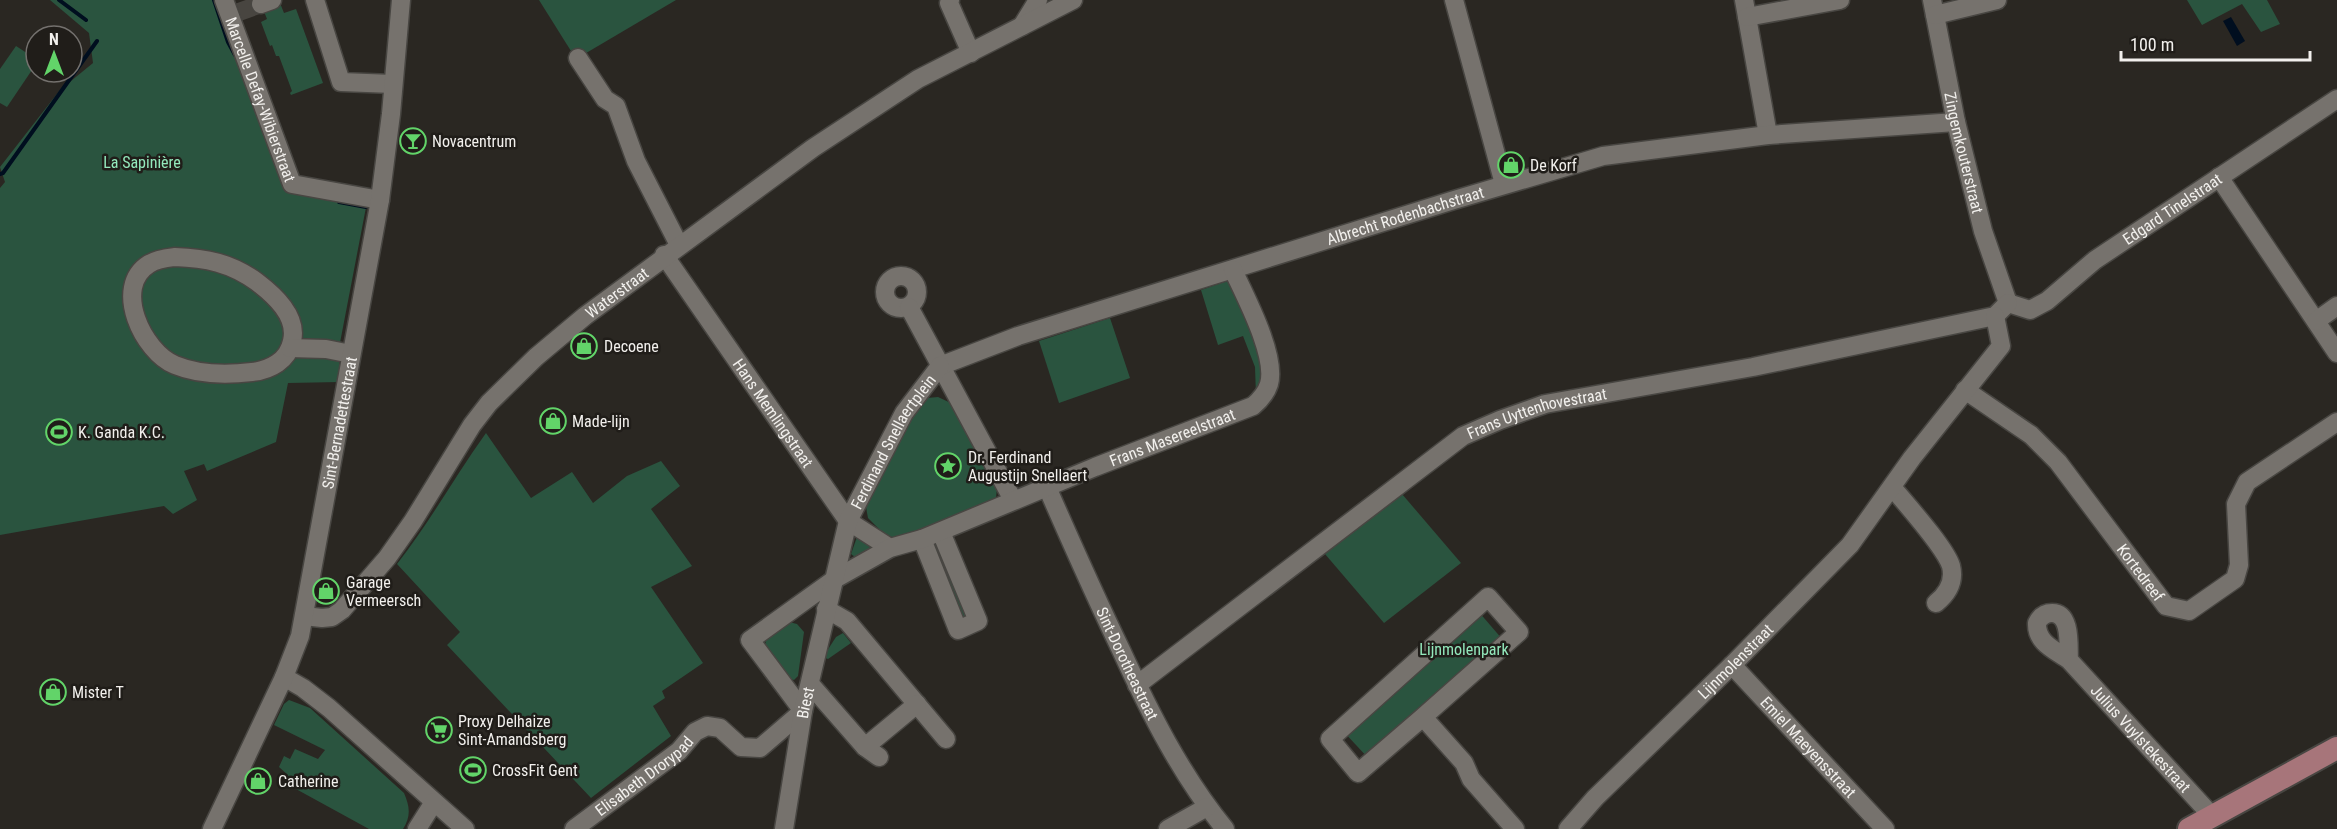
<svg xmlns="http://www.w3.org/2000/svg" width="2337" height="829" font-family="'Roboto Condensed',sans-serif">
  <rect width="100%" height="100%" fill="#2a2722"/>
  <!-- green -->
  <g fill="#2a543f">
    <path d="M 50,0 L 221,0 L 289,187 L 367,202 L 339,348 L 340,382 L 288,383 L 276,442 L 207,471 L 204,464 L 184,471 L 197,500 L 173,514 L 164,506 L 0,535 L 0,188 L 5,182 L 0,167 L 60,90 L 93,63 L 89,33 Z"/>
    <path d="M 539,0 L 676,0 L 576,59 Z"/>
    <path d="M 2187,0 L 2267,0 L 2280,24 L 2261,32 L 2242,4 L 2202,25 Z"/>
    <path d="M 280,3 L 284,13 L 296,9 L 323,83 L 291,95 L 290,93 L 292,91 L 279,56 L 276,56 L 272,45 L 270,46 L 261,22 L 267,19 L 263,9 Z"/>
    <path d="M 16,46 L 36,59 L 36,64 L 7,107 L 0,103 L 0,69 Z"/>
    <path d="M 1233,279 L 1265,362 L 1263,385 L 1256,396 L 1255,367 L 1243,336 L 1218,345 L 1201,290 Z"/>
    <path d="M 1110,318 L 1130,378 L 1059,403 L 1039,341 Z"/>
    <path d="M 938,397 L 955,405 L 992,469 L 997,489 L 996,497 L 988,505 L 955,521 L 895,539 L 881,531 L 868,518 L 866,507 L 869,491 L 909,415 L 927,398 Z"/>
    <path d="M 486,433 L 531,498 L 572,472 L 593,503 L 627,476 L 661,461 L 680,486 L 651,509 L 692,566 L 651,587 L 703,663 L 662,691 L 665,698 L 653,706 L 671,736 L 591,798 L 447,645 L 460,632 L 397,564 C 430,522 455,476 486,433 Z"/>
    <path d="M 1402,494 L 1461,563 L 1384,623 L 1325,554 Z"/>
    <path d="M 857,537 L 869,542 L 870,548 L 867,553 L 855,557 L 851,554 Z"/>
    <path d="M 940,540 L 971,620 L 961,624 L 929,545 Z"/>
    <path d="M 1478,611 L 1503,640 L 1369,759 L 1343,731 Z"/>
    <path d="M 789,622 L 797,624 L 804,632 L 798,676 L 794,680 L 788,678 L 765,646 L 766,640 Z"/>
    <path d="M 843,633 L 851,643 L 828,659 L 823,657 L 836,637 Z"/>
    <path d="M 289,700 L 310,708 L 404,793 C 410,807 411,816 403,829 L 369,829 L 285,783 L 288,775 L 279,767 L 284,756 L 290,759 L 295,749 L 318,759 L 325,750 L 274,725 L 284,704 Z"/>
  </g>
  <!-- water -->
  <path fill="#000e1f" d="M 2231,17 L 2245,41 L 2237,46 L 2223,21 Z"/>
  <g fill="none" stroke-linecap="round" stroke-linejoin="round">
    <!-- stream -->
    <g stroke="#000e1f" stroke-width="4">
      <path d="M 59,0 L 86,20"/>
      <path d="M 214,0 L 228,42 L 235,55"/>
      <path d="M 0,174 L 3,173 L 97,41"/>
      <path d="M 339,202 L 366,207"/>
    </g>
    <!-- minor-tunnel -->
    <path stroke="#484540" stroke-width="18" stroke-dasharray="18 9" stroke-linecap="butt" d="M 239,12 L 261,4"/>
    <!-- minor casing -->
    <g stroke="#484642" stroke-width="21">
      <g id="minor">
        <path id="s1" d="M 224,0 L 292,184 L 380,200"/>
        <path d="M 315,0 L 341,82 L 393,84"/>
        <path d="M 950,0 L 949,3 L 971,53"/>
        <path d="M 1454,0 L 1504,184"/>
        <path d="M 1744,0 L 1768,135"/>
        <path id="s2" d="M 1932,0 L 1956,122 L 1983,231 L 2008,303"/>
        <path d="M 261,4 L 272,0"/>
        <path d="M 1935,15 L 1997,0"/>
        <path d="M 1747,17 L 1840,0"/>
        <path d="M 1022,26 L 1038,0"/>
        <path d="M 578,58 L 605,99 L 616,106 L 636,161 L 679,245"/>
        <path d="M 2219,177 L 2337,353"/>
        <path id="s3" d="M 664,255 L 848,521 L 890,548"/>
        <path d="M 175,257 C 206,258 231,263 257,282 C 274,295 298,316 292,341 C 288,361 270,370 252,372 C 227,375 199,375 175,365 C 143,352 112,287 149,264 C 157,259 167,258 175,257 Z"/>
        <circle cx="901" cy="292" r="16"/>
        <path id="s4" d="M 2008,303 L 2030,310 L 2047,301 L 2095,260 L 2337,99"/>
        <path d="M 909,307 L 1013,500"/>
        <path d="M 2316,321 L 2337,306"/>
        <path d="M 290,348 L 326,349 L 351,354"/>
        <path id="s5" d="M 940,366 L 1018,336 L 1454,200 L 1603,156 L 1768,135 L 1956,122"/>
        <path id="s6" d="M 1965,390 L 2031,435 L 2058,462 L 2166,606 L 2189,611 L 2235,579 L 2239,565 L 2236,504 L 2247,482 L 2337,422"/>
        <path id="s7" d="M 1047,487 C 1071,542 1095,596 1121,650 C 1150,713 1181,775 1225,829"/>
        <path d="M 1892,487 C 1906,504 1945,547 1951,566 C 1955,582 1947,594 1936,603"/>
        <path d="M 922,539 L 958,630 L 978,621 L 941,532"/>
        <path d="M 826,609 L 847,621 L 946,739"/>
        <path id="s8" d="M 304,616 L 322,618 L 332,617 L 342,610 L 387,558 L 413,521 L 472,425 L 489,403 L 536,357 L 585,316 L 813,148 L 918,79 L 1073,0"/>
        <path id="s9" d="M 2069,660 C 2068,647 2072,613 2052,613 C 2045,613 2040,617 2037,623 C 2036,643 2055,650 2069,660 L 2212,816"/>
        <path id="s10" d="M 1732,665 L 1885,829"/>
        <path d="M 284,677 L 303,688 L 329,708 L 465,829"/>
        <path d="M 810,684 L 865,747 L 879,757"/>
        <path id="s11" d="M 1137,685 L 1463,436 L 1500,420 L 1545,404 L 1753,367 L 1995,316 L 2008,303"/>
        <path d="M 1423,717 L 1358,773 L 1330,739 L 1488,597 L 1519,632 L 1423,717 L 1464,763 L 1471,779 L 1515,829"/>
        <path d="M 865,747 L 917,704"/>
        <path id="s12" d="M 212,829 L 284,677 L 300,636 L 380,200 L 391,114 L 401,0"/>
        <path d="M 417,829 L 434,802"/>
        <path id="s13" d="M 574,829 L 679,751 L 695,732 L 707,726 L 720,728 L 741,747 L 760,748 L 803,711 L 750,640 L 835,579 L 890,548 L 922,539 L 1095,467 L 1253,406 C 1260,400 1266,394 1269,384 C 1277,356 1245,296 1233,270"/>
        <path id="s14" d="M 784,829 L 803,711 L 848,521 L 904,413 L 940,366"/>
        <path d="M 1168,829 L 1207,807"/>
        <path id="s15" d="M 1568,829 L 1595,798 L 1732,665 L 1850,545 L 1912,458 L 2001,346 L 1995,316"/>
      </g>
    </g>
    <!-- major casing -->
    <g stroke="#484642" stroke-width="26">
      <path id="major" d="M 2189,829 L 2337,748"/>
    </g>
    <!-- minor -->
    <use href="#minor" stroke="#76726d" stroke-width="18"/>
    <!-- major -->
    <use href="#major" stroke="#a7757a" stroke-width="22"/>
  </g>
  <!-- icons -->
  <defs>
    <g id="bar-ring" transform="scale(1.35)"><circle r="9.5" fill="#201d19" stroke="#62d469" stroke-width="1.5"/><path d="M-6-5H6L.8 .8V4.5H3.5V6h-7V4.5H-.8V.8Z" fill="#62d469"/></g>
    <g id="shop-ring" transform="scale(1.35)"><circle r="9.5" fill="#201d19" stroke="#62d469" stroke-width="1.5"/><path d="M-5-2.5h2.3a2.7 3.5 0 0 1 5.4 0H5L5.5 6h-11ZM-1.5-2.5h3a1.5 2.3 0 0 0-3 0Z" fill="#62d469"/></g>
    <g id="stadium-ring" transform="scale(1.35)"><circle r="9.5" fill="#201d19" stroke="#62d469" stroke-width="1.5"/><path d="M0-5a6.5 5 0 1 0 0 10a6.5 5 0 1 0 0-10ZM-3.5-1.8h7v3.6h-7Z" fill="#62d469"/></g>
    <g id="sight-ring" transform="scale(1.35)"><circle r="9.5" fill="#201d19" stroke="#62d469" stroke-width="1.5"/><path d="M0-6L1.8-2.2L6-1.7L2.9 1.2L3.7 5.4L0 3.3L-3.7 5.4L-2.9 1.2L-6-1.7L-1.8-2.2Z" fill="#62d469"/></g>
    <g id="supermarket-ring" transform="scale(1.35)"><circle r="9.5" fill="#201d19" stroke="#62d469" stroke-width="1.5"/><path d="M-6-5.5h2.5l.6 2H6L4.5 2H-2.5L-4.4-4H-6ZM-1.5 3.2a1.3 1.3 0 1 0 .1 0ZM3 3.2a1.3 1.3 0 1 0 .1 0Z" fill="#62d469"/></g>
  </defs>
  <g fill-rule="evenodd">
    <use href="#bar-ring" x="413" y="141"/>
    <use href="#shop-ring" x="1511" y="165"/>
    <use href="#shop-ring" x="584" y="346"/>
    <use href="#shop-ring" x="553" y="421"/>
    <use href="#stadium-ring" x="59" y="432"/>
    <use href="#sight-ring" x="948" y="466"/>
    <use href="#shop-ring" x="326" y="591"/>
    <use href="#shop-ring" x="53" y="692"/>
    <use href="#supermarket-ring" x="439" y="730"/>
    <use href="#stadium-ring" x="473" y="770"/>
    <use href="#shop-ring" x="258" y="781"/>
  </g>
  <g text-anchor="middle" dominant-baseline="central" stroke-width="5" stroke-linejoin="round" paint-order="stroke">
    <!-- street labels -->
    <g font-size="16" fill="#f2f0ed" stroke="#201d19">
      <text stroke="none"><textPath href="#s1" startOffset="106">Marcelle Defay-Wibierstraat</textPath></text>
      <text stroke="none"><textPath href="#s2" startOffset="156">Zingemkouterstraat</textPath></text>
      <text stroke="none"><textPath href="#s4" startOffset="198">Edgard Tinelstraat</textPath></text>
      <text stroke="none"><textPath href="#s5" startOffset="489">Albrecht Rodenbachstraat</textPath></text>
      <text stroke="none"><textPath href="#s8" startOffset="464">Waterstraat</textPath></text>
      <text stroke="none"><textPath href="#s3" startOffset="192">Hans Memlingstraat</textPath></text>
      <text stroke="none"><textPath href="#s11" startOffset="488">Frans Uyttenhovestraat</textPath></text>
      <text stroke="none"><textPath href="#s12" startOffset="429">Sint-Bernadettestraat</textPath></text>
      <text stroke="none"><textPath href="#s13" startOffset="846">Frans Masereelstraat</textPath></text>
      <text stroke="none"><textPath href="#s14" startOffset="406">Ferdinand Snellaertplein</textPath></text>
      <text stroke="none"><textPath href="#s6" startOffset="256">Kortedreef</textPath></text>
      <text stroke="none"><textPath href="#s15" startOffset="237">Lijnmolenstraat</textPath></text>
      <text stroke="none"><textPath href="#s7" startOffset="194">Sint-Dorotheastraat</textPath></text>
      <text stroke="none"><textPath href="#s14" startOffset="128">Biest</textPath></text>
      <text stroke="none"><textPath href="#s9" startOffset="232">Julius Vuylstekestraat</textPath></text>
      <text stroke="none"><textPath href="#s10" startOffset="112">Emiel Maeyensstraat</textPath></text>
      <text stroke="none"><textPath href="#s13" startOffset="88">Elisabeth Drorypad</textPath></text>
    </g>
    <!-- poi labels -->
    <g font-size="16" fill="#f2f0ed" stroke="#201d19" text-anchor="start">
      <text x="432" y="141">Novacentrum</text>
      <text x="1530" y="165">De Korf</text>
      <text x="604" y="346">Decoene</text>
      <text x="572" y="421">Made-lijn</text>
      <text x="78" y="432">K. Ganda K.C.</text>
      <text x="968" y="457">Dr. Ferdinand<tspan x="968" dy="18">Augustijn Snellaert</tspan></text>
      <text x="346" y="582">Garage<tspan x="346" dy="18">Vermeersch</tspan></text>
      <text x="72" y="692">Mister T</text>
      <text x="458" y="721">Proxy Delhaize<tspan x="458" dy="18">Sint-Amandsberg</tspan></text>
      <text x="492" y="770">CrossFit Gent</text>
      <text x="278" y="781">Catherine</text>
    </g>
    <!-- park labels -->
    <g font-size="16" fill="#93e8bc" stroke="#201d19">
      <text x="142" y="162">La Sapinière</text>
      <text x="1464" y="649">Lijnmolenpark</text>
    </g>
  </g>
  <!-- north arrow -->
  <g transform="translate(54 54)"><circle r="28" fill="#201d19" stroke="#74716e" stroke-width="1.5"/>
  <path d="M0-4.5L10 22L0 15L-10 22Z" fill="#62d469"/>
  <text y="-9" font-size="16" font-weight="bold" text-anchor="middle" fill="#f2f0ed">N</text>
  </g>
  <!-- scale -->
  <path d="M2121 51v9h189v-9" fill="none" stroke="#f2f0ed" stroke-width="3"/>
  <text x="2130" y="51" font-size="18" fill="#f2f0ed" stroke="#201d19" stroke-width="4.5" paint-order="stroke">100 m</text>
</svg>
